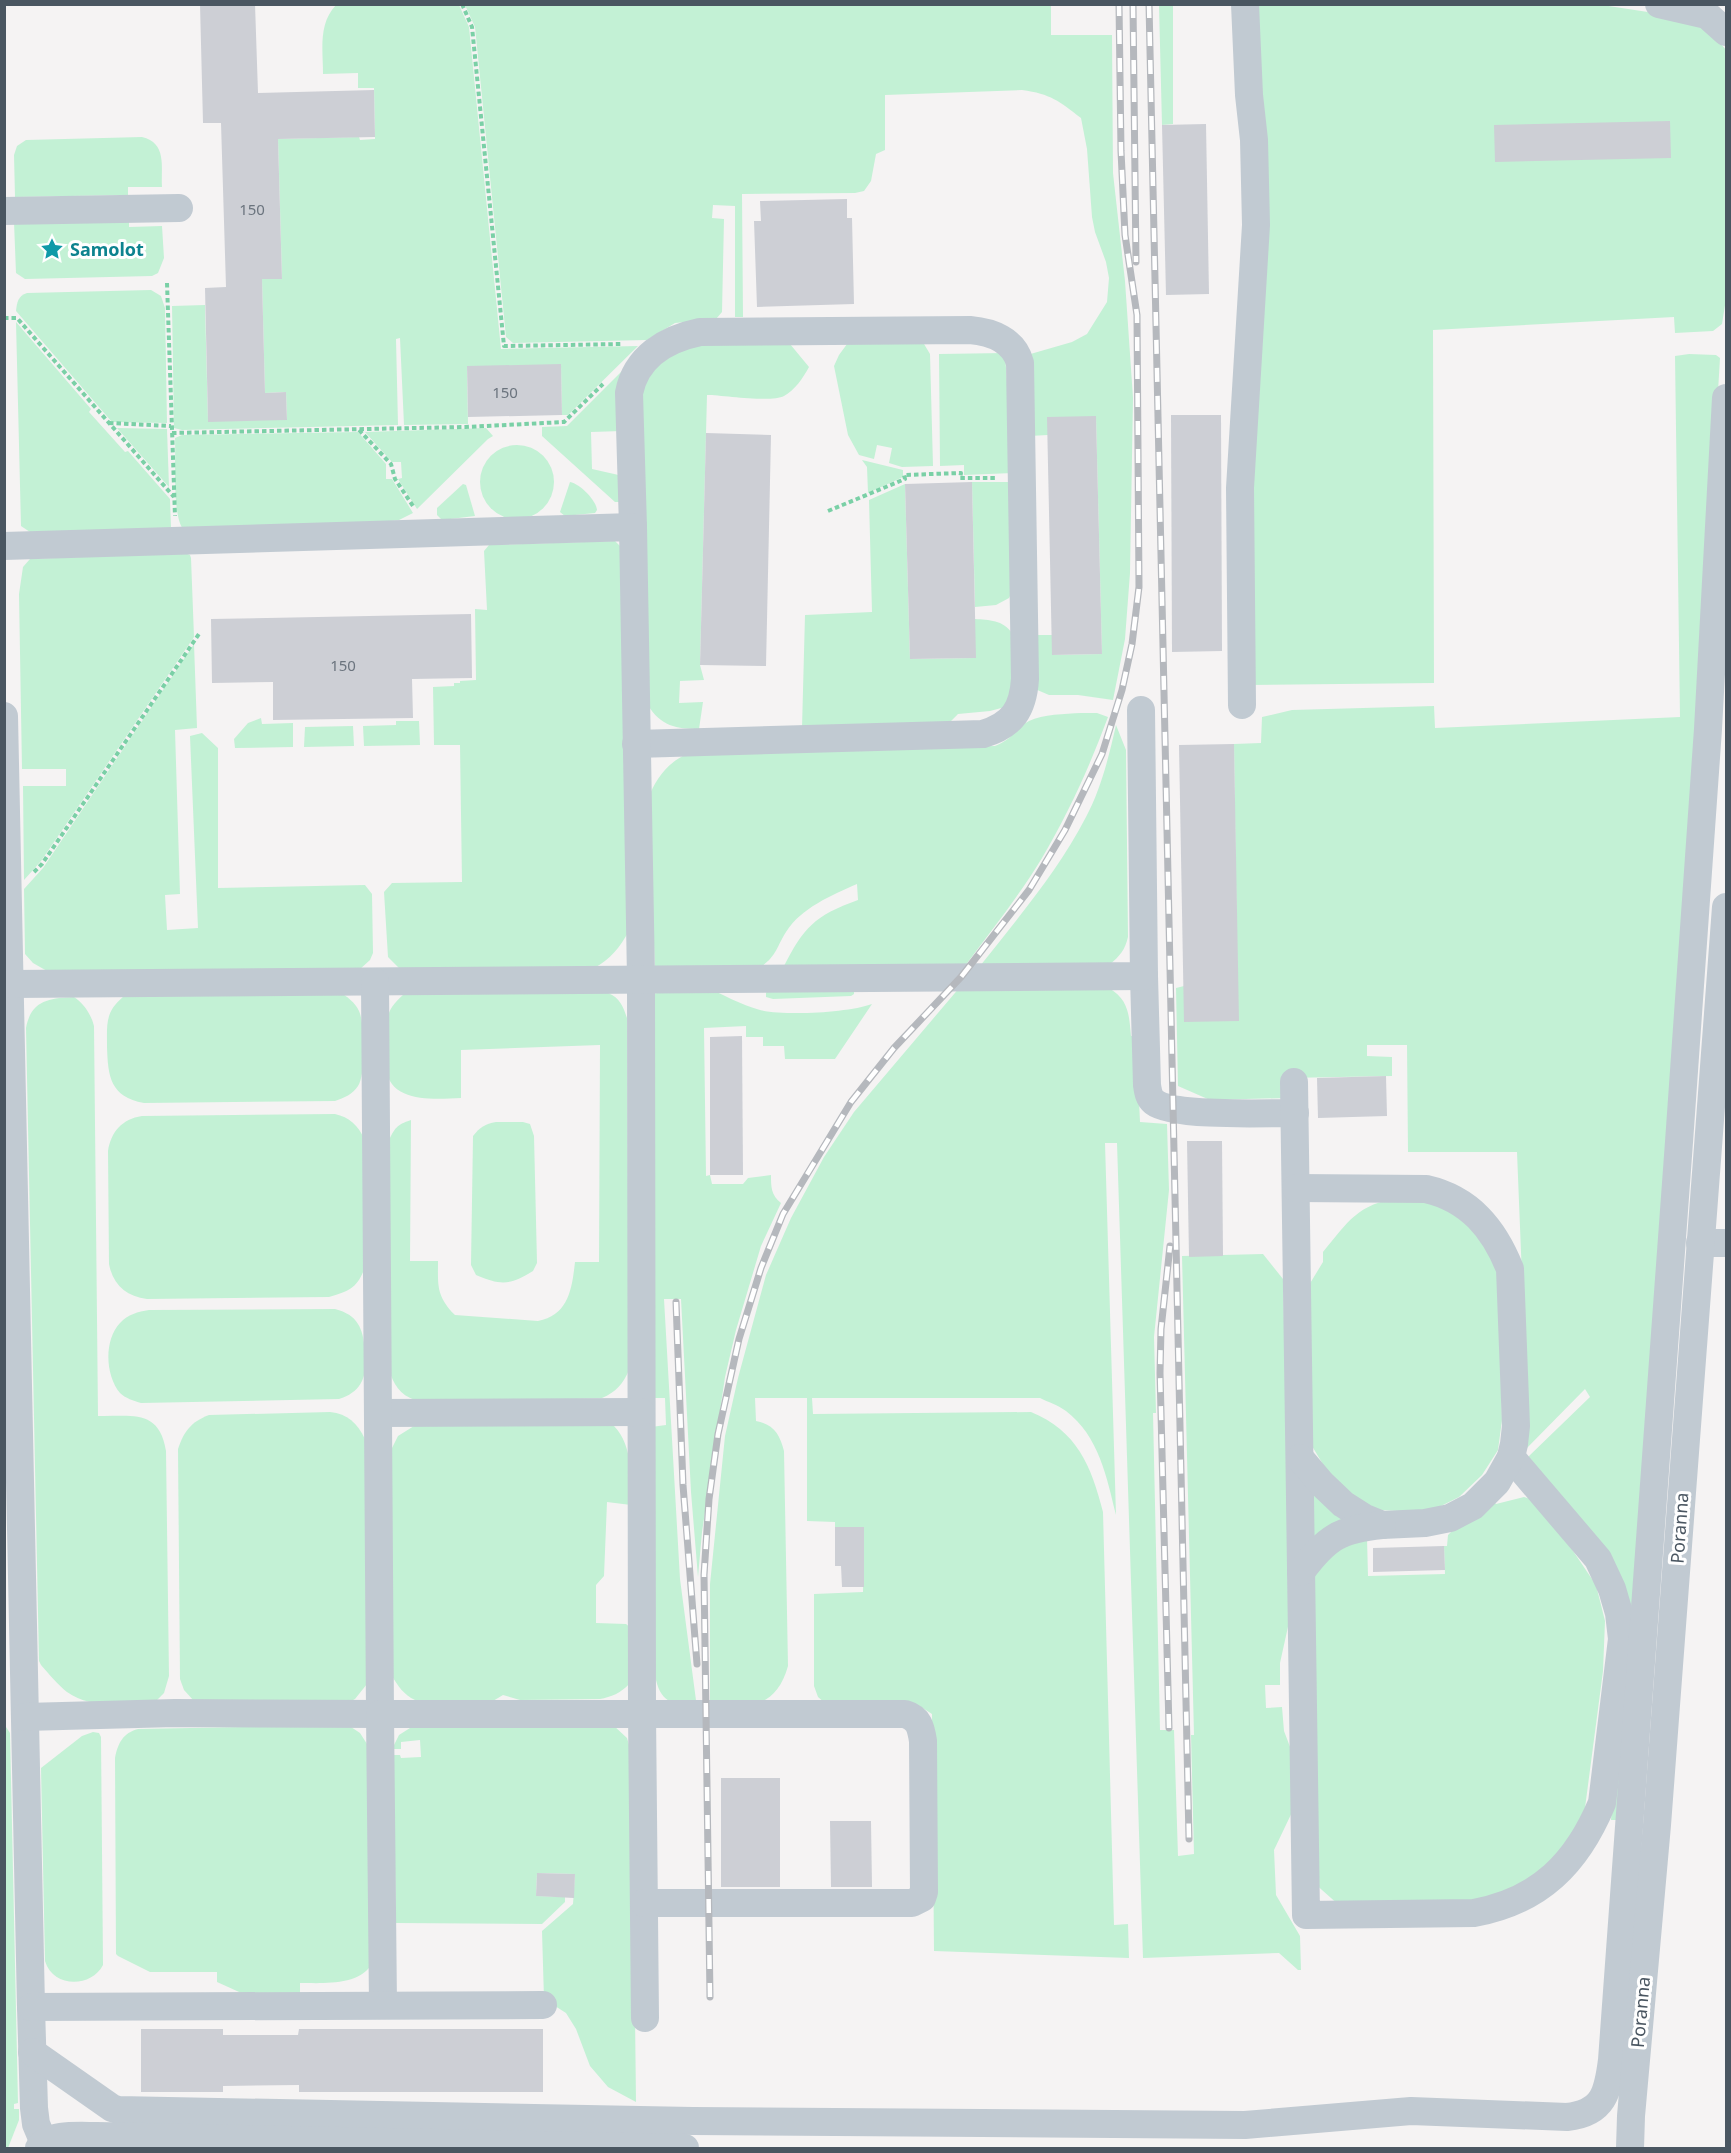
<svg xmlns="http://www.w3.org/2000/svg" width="1731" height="2153" font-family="'Noto Sans',sans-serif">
  <rect width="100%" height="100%" fill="#f5f3f3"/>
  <!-- green -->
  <g fill="#c3f1d5">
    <path d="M 1051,4 L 1051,35 L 1112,35 L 1113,173 L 1125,281 L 1133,398 L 1130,573 L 1125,639 L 1113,700 L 1078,695 L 1049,695 L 1035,689 L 1032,635 L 1052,635 L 1053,655 L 1102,654 L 1096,417 L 1048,435 L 1029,436 L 1027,355 L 1072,342 L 1087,334 L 1107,302 L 1109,278 L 1106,262 L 1095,232 L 1092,217 L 1087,149 L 1081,118 C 1059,101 1051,94 1022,90 L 885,95 L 885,150 L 876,154 L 871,181 L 864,191 L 855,193 L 742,194 L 743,317 L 735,317 L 735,206 L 713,205 L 712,218 L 724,219 L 722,312 L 716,319 L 675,323 L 647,340 L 513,343 L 506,337 L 475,27 L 465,5 Z"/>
    <path d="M 336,5 L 459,5 L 469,27 L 501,349 L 638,346 L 568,415 L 562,415 L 561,366 L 467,366 L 468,424 L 404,425 L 400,338 L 396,339 L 398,425 L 182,430 L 174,428 L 172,306 L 205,305 L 208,421 L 287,419 L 286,392 L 265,393 L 262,279 L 282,278 L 278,139 L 359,137 L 360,140 L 375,139 L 374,88 L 358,88 L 358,73 L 323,74 C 323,50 318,24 336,5 Z"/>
    <path d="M 1159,5 L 1173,5 L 1173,124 L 1162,125 Z"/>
    <path d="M 1254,5 L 1602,5 L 1674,16 L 1707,27 L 1726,50 L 1726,299 L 1722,324 L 1713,331 L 1675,333 L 1674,317 L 1433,330 L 1434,683 L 1249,685 Z"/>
    <path d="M 142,137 C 167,143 161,166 162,187 L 128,187 L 128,195 L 15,197 L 14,155 L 17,146 L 26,140 Z"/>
    <path d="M 129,219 L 129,227 L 162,226 L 164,258 L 158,273 L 152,276 L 25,279 L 16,273 L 14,222 Z"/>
    <path d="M 151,290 L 161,296 L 165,308 L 167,423 L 112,422 L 16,311 C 17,302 18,296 27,293 Z"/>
    <path d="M 16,322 L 91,409 L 89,412 L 125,452 L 128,451 L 170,499 L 171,528 L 30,532 L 21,526 Z"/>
    <path d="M 921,339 L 930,354 L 933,466 L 902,467 L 889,463 L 892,448 L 877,445 L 874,459 L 859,455 L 848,435 L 834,366 L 839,355 L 850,340 Z"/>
    <path d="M 790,344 L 809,367 C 803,378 795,390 784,396 C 771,403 723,395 707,395 L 700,665 L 704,680 L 680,681 L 679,703 L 703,702 L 699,729 C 677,729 660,726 648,705 L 639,399 L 649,367 L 683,345 Z"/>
    <path d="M 1005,353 L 1013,473 L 964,475 L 964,465 L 940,466 L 939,354 Z"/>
    <path d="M 1689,354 L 1716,355 L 1720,358 L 1702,661 L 1623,1820 L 1611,1820 L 1628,1608 L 1526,1464 L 1529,1456 L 1590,1397 L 1585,1389 L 1523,1452 L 1523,1302 L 1517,1152 L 1408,1152 L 1407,1045 L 1367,1045 L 1367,1056 L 1392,1057 L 1392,1076 L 1286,1078 L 1286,1098 L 1210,1100 L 1178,1086 L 1176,988 L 1184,986 L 1238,1020 L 1234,744 L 1261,743 L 1262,717 L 1292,710 L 1434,706 L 1435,728 L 1680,717 L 1675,356 Z"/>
    <path d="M 634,359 L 622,431 L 591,432 L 592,469 L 623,476 L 619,502 L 615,502 L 542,436 L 542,427 L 567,426 Z"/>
    <path d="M 117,428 L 167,429 L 169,487 Z"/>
    <path d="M 486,428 L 493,436 L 488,439 L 417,509 L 398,479 L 402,478 L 401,462 L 392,462 L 365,432 Z"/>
    <path d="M 358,432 L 386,464 L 386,479 L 392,479 L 413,513 L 399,520 L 391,521 L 183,529 C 172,515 176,458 175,438 L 182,435 Z"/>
    <circle cx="517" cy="482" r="37"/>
    <path d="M 862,460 L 903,470 L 903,477 L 868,493 L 867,467 Z"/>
    <path d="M 570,482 C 580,484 596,500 597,510 L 595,513 L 565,516 L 560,512 Z"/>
    <path d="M 972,482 L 1013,482 L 1014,588 L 1009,598 L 996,605 L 975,607 Z"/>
    <path d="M 463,484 L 466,485 L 475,516 L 442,520 L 437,515 L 437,508 Z"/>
    <path d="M 905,484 L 910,659 L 975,658 L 975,619 C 989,620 1003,620 1012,633 L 1016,690 L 1005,707 L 990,711 L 958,714 L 945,727 L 802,728 L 805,615 L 872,612 L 869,500 Z"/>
    <path d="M 615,541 L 620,546 L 629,931 C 620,947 610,960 594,968 L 401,970 L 388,957 L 384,892 L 392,883 L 462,882 L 460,745 L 434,745 L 433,687 L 454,686 L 454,683 L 460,683 L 460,681 L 476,680 L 475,609 L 487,610 L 484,551 L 489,545 Z"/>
    <path d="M 185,553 L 190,555 L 191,558 L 194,637 L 41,861 L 24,880 L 23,786 L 66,786 L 66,769 L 22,769 L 19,594 L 23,567 L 30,559 Z"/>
    <path d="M 194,644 L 197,728 L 175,730 L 180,894 L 165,895 L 167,930 L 198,928 L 190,736 L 202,733 L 218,748 L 218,888 L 365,885 L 372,894 L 373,953 L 370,960 L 359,970 L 47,971 L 33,963 L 25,954 L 24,889 L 43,868 Z"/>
    <path d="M 1081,713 L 1097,713 L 1108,717 C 1090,766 1068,814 1042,858 C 1019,896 991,931 965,966 L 783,968 C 804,927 814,916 858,900 L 857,884 C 832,895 801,908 786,932 C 776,948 777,955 761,967 L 655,969 L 648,799 C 656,778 668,762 689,753 L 995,746 C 1013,739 1016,728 1029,721 C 1043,714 1065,714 1081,713 Z"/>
    <path d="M 261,718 L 262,724 L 293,723 L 293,747 L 235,748 L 234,739 L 248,723 Z"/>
    <path d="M 396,721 L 419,721 L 420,745 L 364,746 L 363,726 L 396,725 Z"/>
    <path d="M 1116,725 L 1126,750 L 1128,937 C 1125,950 1120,956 1109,965 L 980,966 C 1018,918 1058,871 1086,817 C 1101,789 1109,756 1116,725 Z"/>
    <path d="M 353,726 L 354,746 L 304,747 L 305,727 Z"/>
    <path d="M 704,986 C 722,994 741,1005 760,1010 C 785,1016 847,1013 872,1004 L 835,1059 L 785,1059 L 784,1046 L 763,1046 L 763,1037 L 746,1037 L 746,1026 L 704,1028 L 706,1176 L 710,1175 L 712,1184 L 743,1184 L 748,1178 L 771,1175 C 771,1187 771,1195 781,1203 L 761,1246 L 736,1330 L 725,1377 L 702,1532 L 698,1577 L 691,1492 L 681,1299 L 664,1299 L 680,1579 L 697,1708 C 671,1703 660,1703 655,1675 L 651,1427 L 666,1425 L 665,1398 L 651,1398 L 651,994 Z"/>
    <path d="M 960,987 L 1109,988 C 1129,1000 1129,1015 1131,1036 L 1136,1036 L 1140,1122 L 1167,1124 L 1169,1190 L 1154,1337 L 1156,1413 L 1153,1413 L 1160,1730 L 1174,1730 L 1178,1856 L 1194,1854 L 1191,1735 L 1194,1735 L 1182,1256 L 1263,1254 L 1283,1279 L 1291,1613 L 1280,1663 L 1280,1685 L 1265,1685 L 1266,1708 L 1282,1707 L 1284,1731 L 1295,1760 L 1295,1806 L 1274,1850 L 1276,1895 L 1300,1936 L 1301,1970 L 1298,1970 L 1279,1953 L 1143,1958 L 1117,1143 L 1105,1143 L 1116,1515 C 1107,1478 1099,1436 1066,1411 C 1058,1405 1048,1402 1040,1398 L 812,1398 L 813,1414 L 1031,1412 C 1077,1431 1091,1465 1103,1512 L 1114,1925 L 1128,1924 L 1129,1958 L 934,1951 L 932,1714 L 918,1705 L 825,1703 L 818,1697 L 814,1686 L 814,1594 L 863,1592 L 864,1528 L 835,1527 L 835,1522 L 807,1521 L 807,1398 L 755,1398 L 756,1421 C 774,1424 780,1435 784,1451 L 788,1666 C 776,1709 748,1707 710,1709 L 710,1584 L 725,1436 L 738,1378 L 766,1275 L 791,1218 L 824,1157 L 854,1112 Z"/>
    <path d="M 854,990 L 854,994 L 851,996 L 773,999 L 766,997 L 766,993 L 767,991 Z"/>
    <path d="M 339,991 C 347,997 355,1002 359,1011 C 365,1024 366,1074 358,1086 C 353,1094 344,1098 335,1101 L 144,1103 C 110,1097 108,1076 107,1047 C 107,1023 105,1012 124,996 Z"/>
    <path d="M 608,993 C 620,998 623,1006 627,1018 L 629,1370 C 623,1384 616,1392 602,1398 L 496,1402 L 415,1400 C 400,1395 393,1384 389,1369 L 388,1142 C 395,1128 396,1125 411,1120 L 410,1261 L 438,1261 C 438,1285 436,1296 455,1315 L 538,1321 C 569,1315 572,1288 575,1262 L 599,1262 L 600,1045 L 461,1050 L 461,1098 C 435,1099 390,1104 386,1068 C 385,1058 386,1048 387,1039 C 387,1016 386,1010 404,994 Z"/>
    <path d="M 74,997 C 84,1004 91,1014 94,1026 L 98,1416 C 131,1417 159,1408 166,1451 L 169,1676 L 164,1693 L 155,1702 C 127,1703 92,1710 67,1692 C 58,1685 49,1674 41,1665 L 39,1661 L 26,1028 C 31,1000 50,998 74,997 Z"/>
    <path d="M 335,1114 C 349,1117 359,1126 364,1139 L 365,1267 C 357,1289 349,1291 329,1297 L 147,1299 C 126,1296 113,1285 109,1264 L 108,1151 C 111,1132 122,1119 142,1116 Z"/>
    <path d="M 496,1122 L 523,1122 L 530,1124 L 534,1136 L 537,1263 L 533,1271 C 510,1285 502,1286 476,1275 L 471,1265 L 473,1136 C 480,1127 485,1124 496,1122 Z"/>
    <path d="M 1400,1198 L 1445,1206 L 1472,1225 L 1498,1269 L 1502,1420 L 1498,1450 L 1482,1475 L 1459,1497 L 1439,1507 L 1420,1512 L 1380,1510 L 1361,1507 L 1327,1471 L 1309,1441 L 1306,1290 L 1323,1262 L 1323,1252 C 1349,1221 1357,1204 1400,1198 Z"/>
    <path d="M 335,1309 C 358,1315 363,1328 365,1351 C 367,1374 364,1391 339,1399 L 141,1403 C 134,1401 125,1398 120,1393 C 105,1375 104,1340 120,1323 C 128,1314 138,1312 149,1310 Z"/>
    <path d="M 330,1412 C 348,1414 357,1423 365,1439 L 367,1684 L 355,1699 L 349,1702 L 194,1701 L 184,1690 L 180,1679 L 178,1449 C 184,1431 191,1422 209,1415 Z"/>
    <path d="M 414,1426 L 614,1426 C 634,1447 630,1478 631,1505 L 607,1502 L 604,1576 L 596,1585 L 596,1623 L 626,1624 L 631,1628 L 629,1684 C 621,1693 611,1697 600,1699 L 520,1700 L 503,1695 L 493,1701 C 476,1701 429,1705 415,1700 C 404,1695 398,1686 392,1676 L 390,1452 L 398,1436 Z"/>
    <path d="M 1312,1490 L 1352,1524 L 1313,1548 Z"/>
    <path d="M 1524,1497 L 1540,1502 L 1596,1585 L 1605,1621 L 1603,1671 L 1583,1823 L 1540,1876 L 1490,1900 L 1340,1906 L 1313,1882 L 1307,1589 L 1329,1550 L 1367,1538 L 1368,1576 L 1445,1574 L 1444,1546 L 1447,1546 L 1448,1535 L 1460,1523 L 1493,1501 L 1496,1504 Z"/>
    <path d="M 4,1724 L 10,1733 L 18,2103 L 14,2104 L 14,2109 L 19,2109 L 19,2120 L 8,2148 L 4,2148 Z"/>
    <path d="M 348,1725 L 360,1733 L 367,1744 L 371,1965 C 358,1986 321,1983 300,1983 L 300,1993 L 248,1996 L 217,1982 L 217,1972 L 150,1972 L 118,1956 L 116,1954 L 115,1758 C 118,1743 123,1733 138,1729 Z"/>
    <path d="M 613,1725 L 627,1738 L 632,1755 L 636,2102 L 608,2087 L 590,2066 L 576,2029 L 566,2013 L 544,1999 L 542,1931 L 573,1904 L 575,1874 L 537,1873 L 536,1896 L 565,1897 L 565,1902 L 542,1924 L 396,1923 L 393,1755 L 400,1755 L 401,1758 L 421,1757 L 420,1740 L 401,1742 L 401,1749 L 392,1749 L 399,1735 L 410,1728 Z"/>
    <path d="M 93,1732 L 99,1733 L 101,1737 L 103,1965 C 91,1988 53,1988 45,1961 L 41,1768 L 82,1736 Z"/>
  </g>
  <!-- building -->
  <g fill="#cdcfd5">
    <path d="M 200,4 L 255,4 L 258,93 L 374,90 L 375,137 L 278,139 L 282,279 L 262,279 L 265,393 L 286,392 L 287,420 L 208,422 L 205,288 L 226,287 L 221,123 L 203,123 Z"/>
    <path d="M 1670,121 L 1671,158 L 1495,162 L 1494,125 Z"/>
    <path d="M 1206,124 L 1209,294 L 1166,295 L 1162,125 Z"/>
    <path d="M 847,199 L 847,218 L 852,218 L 854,304 L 757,307 L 754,221 L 761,221 L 760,201 Z"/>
    <path d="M 561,364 L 562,415 L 468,417 L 467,366 Z"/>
    <path d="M 1171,415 L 1221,415 L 1222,651 L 1172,652 Z"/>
    <path d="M 1096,416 L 1102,654 L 1052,655 L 1047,417 Z"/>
    <path d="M 706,433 L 771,435 L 766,666 L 700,665 Z"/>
    <path d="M 972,482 L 976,658 L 910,659 L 905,484 Z"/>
    <path d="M 471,614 L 472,678 L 412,679 L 413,718 L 273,720 L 273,682 L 212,683 L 211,619 Z"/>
    <path d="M 1234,744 L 1239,1021 L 1184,1022 L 1179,745 Z"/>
    <path d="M 742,1036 L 743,1175 L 710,1175 L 710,1037 Z"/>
    <path d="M 1386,1076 L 1387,1116 L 1318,1118 L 1317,1078 Z"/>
    <path d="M 1187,1141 L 1222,1141 L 1223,1256 L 1189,1257 Z"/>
    <path d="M 835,1527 L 864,1527 L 864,1587 L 842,1587 L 841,1566 L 835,1566 Z"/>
    <path d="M 1444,1546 L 1445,1570 L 1373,1572 L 1373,1548 Z"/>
    <rect x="721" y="1778" width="59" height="109"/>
    <path d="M 830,1821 L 871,1821 L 872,1887 L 831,1887 Z"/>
    <path d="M 537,1873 L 575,1874 L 574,1898 L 536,1896 Z"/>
    <path d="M 141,2029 L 223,2029 L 223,2035 L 298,2035 L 299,2029 L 543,2029 L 543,2092 L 299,2092 L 299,2085 L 223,2086 L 223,2092 L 141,2092 Z"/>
  </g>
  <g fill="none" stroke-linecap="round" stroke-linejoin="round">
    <!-- path -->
    <g stroke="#7ad0a6" stroke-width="4" stroke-dasharray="4.5 3" stroke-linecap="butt">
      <path d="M 462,4 L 472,27 L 504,346 L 623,344"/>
      <path d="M 167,283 L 175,516"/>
      <path d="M 4,318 L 17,318 L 174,497"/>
      <path d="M 109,423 L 171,426"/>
      <path d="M 359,430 L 391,464 L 395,479 L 413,506"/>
      <path d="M 172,433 L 465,427 L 564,422 L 603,384"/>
      <path d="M 828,511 L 905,479 L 904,475 L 961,473 L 960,478 L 997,478"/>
      <path d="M 34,872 L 42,864 L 199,634"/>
    </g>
    <!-- minor -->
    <g stroke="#c1cad2" stroke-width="28">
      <path d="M 1659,4 L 1707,15 L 1726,32"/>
      <path d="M 4,211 L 179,208"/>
      <path d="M 633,527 L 629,393 C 636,357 666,339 700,332 L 970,330 C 992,332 1014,340 1020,363 L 1025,679 C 1023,709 1013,725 983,734 L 636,744"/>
      <path d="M 4,546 L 633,527 L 641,978 L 642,1713 L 645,2018"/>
      <path d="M 1242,705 L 1240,488 L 1256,225 L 1254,140 L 1249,95 L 1245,4"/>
      <path d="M 4,716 L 31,2007 L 34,2108 L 36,2124 L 44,2143"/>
      <path d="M 1144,976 L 1147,1085 C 1148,1092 1149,1098 1154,1102 C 1173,1117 1268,1113 1295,1113"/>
      <path d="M 10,984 L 1144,976 L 1141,710"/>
      <path d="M 1294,1082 L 1306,1915 L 1474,1913 C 1540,1901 1577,1863 1602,1803 L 1622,1639 L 1619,1613 L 1612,1589 L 1598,1559 L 1511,1457"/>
      <path d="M 1296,1188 L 1426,1189 C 1470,1199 1494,1229 1510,1269 L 1516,1426 L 1514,1444 L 1511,1457 L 1497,1482 L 1473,1506 L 1450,1518 L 1425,1523 L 1382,1525 L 1365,1518 L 1343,1504 L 1322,1484 L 1300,1458"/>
      <path d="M 1700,1243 L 1726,1243"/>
      <path d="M 378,1413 L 641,1412"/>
      <path d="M 1301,1572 C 1326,1538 1340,1529 1382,1525"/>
      <path d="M 25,1717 L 175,1713 L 380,1714 L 375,982"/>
      <path d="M 383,2005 L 380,1714 L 905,1714 C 919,1718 921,1728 923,1741 L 924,1892 L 922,1898 L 912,1903 L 644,1903"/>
      <path d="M 31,2007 L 543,2005"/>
      <path d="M 32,2052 L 112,2108 L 118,2110 L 693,2121 L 1245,2125 L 1411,2111 L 1567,2117 C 1604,2113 1608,2092 1612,2060 L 1679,1142 L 1708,729 L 1726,398"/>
      <path d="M 39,2148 C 50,2133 79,2136 97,2136 L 685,2148"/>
      <path d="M 1630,2148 L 1631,2116 L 1657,1825 L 1726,907"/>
    </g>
    <!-- rail casing -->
    <g stroke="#b5b8bd" stroke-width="7">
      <g id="rail">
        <path d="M 1133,4 L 1136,262"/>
        <path d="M 1149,4 L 1189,1839"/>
        <path d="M 676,1302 L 683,1485 L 697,1664"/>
        <path d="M 1169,1728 L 1160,1373 L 1161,1329 L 1170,1246"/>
        <path d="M 710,1997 L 704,1575 L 709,1499 L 718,1434 L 729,1384 L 739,1339 L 761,1268 L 783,1214 L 851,1102 L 894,1048 L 961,977 L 1029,890 L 1065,830 L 1102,754 L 1122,690 L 1132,644 L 1139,587 L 1137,315 L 1125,235 L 1121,151 L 1119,4"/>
      </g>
    </g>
    <!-- rail -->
    <use href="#rail" stroke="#fff" stroke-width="4.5" stroke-dasharray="14" stroke-linecap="butt"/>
  </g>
  <!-- icons -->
  <defs>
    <g id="sight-bare" transform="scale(1.8)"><path d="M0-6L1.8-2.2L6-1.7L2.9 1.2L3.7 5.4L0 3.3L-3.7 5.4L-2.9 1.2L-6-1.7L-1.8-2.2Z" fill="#0f9aa8" stroke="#fff" stroke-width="2.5" paint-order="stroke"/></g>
  </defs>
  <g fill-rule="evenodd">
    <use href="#sight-bare" x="52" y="249"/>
  </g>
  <g text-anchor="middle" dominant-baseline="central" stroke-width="6" stroke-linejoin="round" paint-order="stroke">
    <!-- number labels -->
    <g font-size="15" fill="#6b747e">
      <text x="252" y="209">150</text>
      <text x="505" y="392">150</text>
      <text x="343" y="665">150</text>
    </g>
    <!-- culture labels -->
    <g font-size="18" font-weight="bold" fill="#0d838f" stroke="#fff" text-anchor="start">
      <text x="70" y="249">Samolot</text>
    </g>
    <!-- street labels -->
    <g font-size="18" fill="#4a5661" stroke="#fff">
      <text transform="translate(1679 1528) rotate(-86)">Poranna</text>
      <text transform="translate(1640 2012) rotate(-85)">Poranna</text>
    </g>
  </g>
  <!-- border -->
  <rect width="1731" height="2153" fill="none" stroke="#4a5661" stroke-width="12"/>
</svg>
